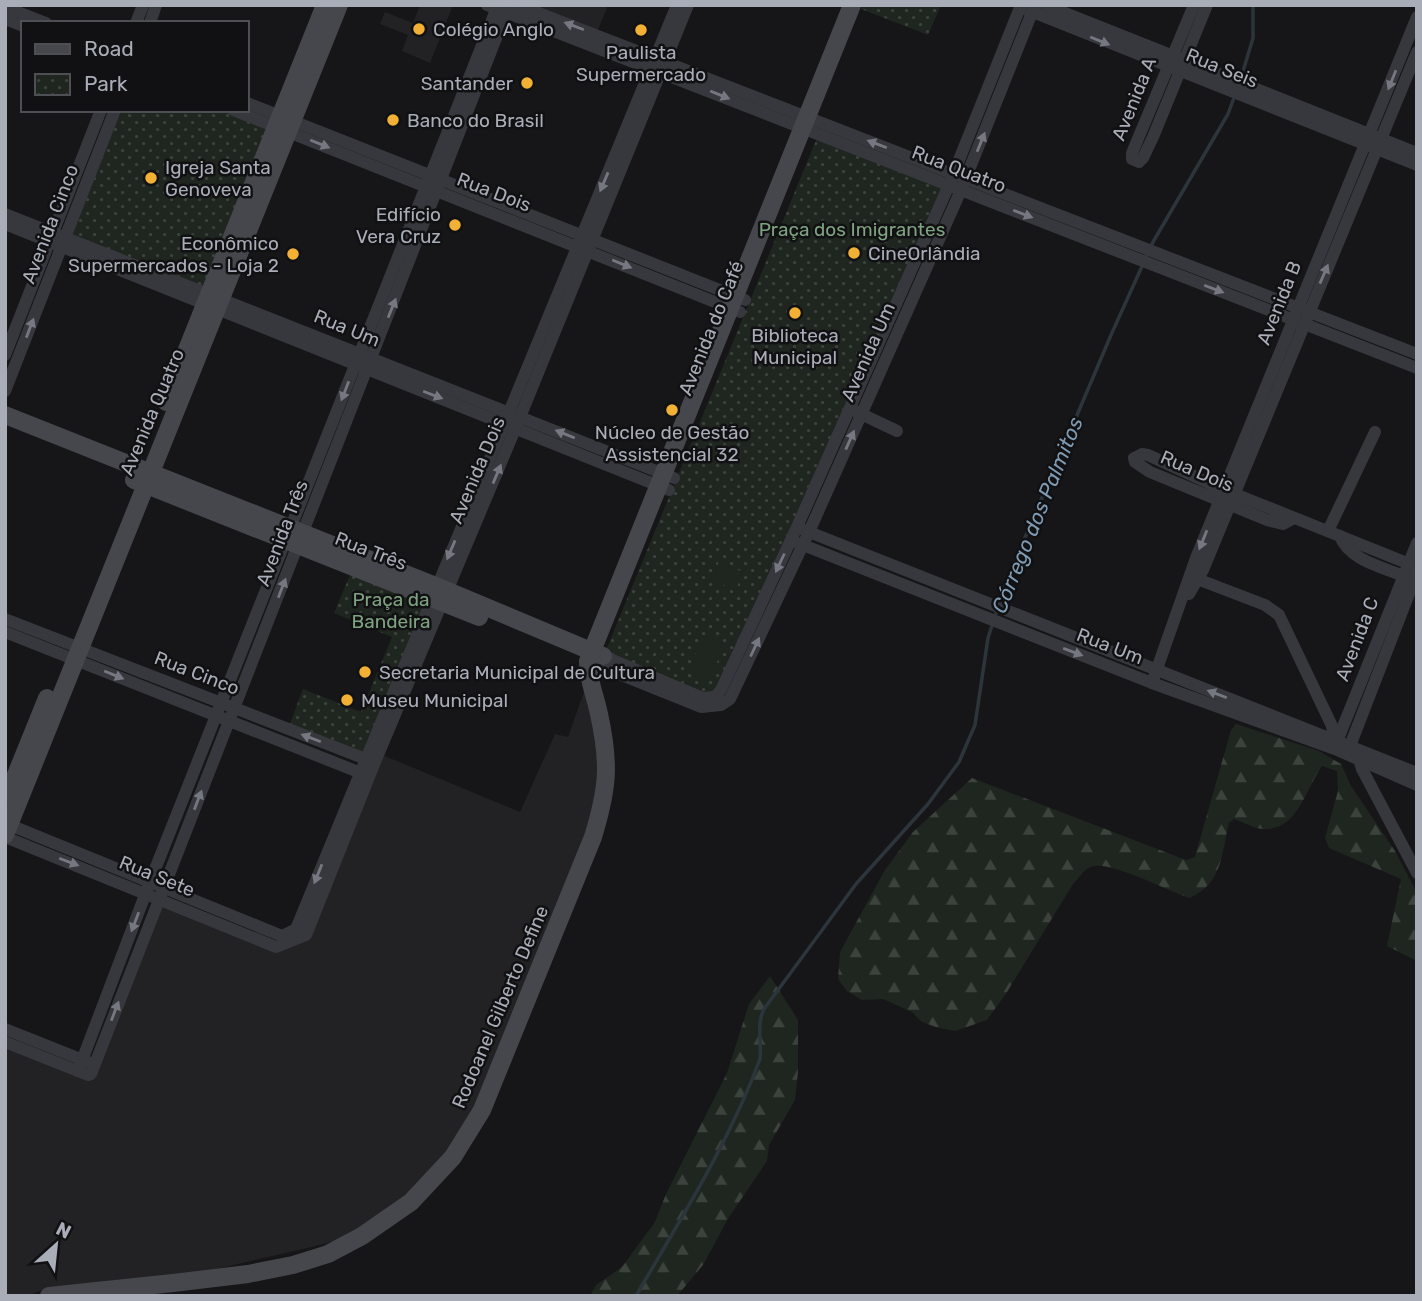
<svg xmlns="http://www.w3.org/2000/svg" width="1422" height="1301" font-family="Rubik,sans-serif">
  <defs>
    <pattern id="forest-firs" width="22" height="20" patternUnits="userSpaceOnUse" patternTransform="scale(1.75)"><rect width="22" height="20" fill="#1e261f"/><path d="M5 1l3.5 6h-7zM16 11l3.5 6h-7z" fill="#3c433d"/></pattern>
    <pattern id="park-dots" width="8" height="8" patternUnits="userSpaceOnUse" patternTransform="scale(1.75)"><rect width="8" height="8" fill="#1e261f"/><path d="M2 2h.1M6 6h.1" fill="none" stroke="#3c433d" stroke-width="1.8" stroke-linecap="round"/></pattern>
  </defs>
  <rect width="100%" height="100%" fill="#161618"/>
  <!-- built -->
  <g fill="#222225">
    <path d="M 420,5 L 453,5 L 430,63 L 402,51 L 408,35 L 380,24 L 385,12 L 413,23 Z"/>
    <path d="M 518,5 L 608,5 L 596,35 Z"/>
    <path d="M 587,683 L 603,741 L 594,816 L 490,1077 L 452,1146 L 413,1192 L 369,1222 L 335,1241 L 303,1249 L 186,1276 L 50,1287 L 27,1296 L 5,1296 L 5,1042 L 88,1075 L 160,900 L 276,948 L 307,935 L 380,754 L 520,812 L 555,734 L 568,737 Z"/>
  </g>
  <!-- forest -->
  <g fill="url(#forest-firs)">
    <path d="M 1236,724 L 1319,751 L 1341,764 L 1351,786 L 1395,851 L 1417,893 L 1417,961 L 1387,946 L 1401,879 L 1329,848 L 1325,838 L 1338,791 L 1337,771 L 1322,766 C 1306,788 1298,829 1266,829 C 1257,830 1243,822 1234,819 L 1229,823 C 1221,855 1223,882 1190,898 C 1167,891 1116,863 1094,866 C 1085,867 1079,878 1073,884 L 1007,992 L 987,1020 L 955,1031 L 936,1027 L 922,1022 L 912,1012 L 883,999 L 862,1000 L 847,991 L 838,979 L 840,952 L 885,870 L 913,832 L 972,778 L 1186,860 L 1195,857 L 1231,730 Z"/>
    <path d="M 770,976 L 798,1020 L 798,1071 L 795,1100 L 769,1145 L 767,1161 L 729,1217 L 703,1265 L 677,1296 L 590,1296 L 596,1285 L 622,1267 L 655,1222 L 666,1194 L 727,1073 L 749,1004 Z"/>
  </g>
  <!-- park -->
  <g fill="url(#park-dots)">
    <path d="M 863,5 L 941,5 L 928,35 L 861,9 Z"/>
    <path d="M 115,110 L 233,110 L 274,127 L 208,294 L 66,237 Z"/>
    <path d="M 817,138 L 944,188 L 796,527 L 712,698 L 604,655 Z"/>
    <path d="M 353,568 L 431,598 L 364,758 L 288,729 L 303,689 L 361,712 L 392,637 L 334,613 Z"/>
  </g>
  <!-- pitch -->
  <g fill="#1e261f">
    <path d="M 719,562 L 743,572 L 736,590 L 711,580 Z"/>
    <path d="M 704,636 L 725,645 L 708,682 L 687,672 Z"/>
  </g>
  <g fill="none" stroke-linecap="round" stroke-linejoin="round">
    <!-- stream -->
    <g stroke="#2c353c" stroke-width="3.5">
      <path d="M 1241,78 L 1253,38 L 1253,5"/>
      <path d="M 636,1296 C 681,1218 729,1143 760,1059 C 762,1041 756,1025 764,1009 L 856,884 L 928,804 L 959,762 L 975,725 L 988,638 L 1005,585 L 1111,335 L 1153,242 L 1228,114 L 1235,95"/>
    </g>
    <!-- street -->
    <g stroke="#37383d" stroke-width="12">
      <path d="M 487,5 L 1417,368"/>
      <path d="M 518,5 L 1417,354"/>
      <path d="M 1045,5 L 1417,153"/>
      <path d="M 1194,5 L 1132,153 L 1132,159 L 1139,162 L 1143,158 L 1153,137 L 1207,5"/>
      <path d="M 5,7 L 46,23"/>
      <path d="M 1025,9 L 1417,165"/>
      <path d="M 5,19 L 23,26"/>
      <path d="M 136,23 L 143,5"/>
      <path d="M 150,23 L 156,5"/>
      <path d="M 247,103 L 745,300"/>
      <path d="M 233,110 L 740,312"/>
      <path d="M 5,214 L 674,478"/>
      <path d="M 5,224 L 669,490"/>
      <path d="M 5,355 L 101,110"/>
      <path d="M 5,391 L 115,110"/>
      <path d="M 855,411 L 897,431"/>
      <path d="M 1294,518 L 1283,524 L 1267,520 L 1150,472 L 1135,462 L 1134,458 L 1142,454 L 1148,455 L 1224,490 L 1235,494 L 1417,567"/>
      <path d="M 804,530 L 1417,773"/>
      <path d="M 1328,531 L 1375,432"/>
      <path d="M 1340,536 C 1349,561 1386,568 1409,578"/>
      <path d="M 798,543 L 1152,683 L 1335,749 L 1417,785"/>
      <path d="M 1192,577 L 1265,605 L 1279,615 L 1332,726 L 1334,739 L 1332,744"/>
      <path d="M 1189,594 L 1203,570 L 1417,52"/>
      <path d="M 5,619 L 371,761"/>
      <path d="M 5,632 L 366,775"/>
      <path d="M 603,656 L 703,698 L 715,697 L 721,690 L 797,527 L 949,185 L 1021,5"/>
      <path d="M 599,666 L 701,707 L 721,705 L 730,699 L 809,532 L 961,190 L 1035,5"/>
      <path d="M 1152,683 L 1196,558 L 1417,17"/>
      <path d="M 1336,744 L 1417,543"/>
      <path d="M 1348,751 L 1417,573"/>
      <path d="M 1358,755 L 1362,769 L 1417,873"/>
      <path d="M 5,823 L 282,936 L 296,929 L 677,5"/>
      <path d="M 5,837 L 276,947 L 306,935 L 375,762 L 516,427 L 688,5"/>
      <path d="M 5,1029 L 88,1062"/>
      <path d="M 5,1042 L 88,1075 L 91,1074 L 509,5"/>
      <path d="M 78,1071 L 150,882 L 498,5"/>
    </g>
    <!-- secondary -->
    <g stroke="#45474d" stroke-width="18">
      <path d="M 166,402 L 325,5"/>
      <path d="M 5,415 L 436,586 L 603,656"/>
      <path d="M 134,480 L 479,617"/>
      <path d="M 5,802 L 47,698"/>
      <path d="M 5,835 L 339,5"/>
      <path d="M 49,1296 L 173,1283 L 248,1274 L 293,1265 L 328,1254 L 362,1236 L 411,1202 L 453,1157 L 482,1110 L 593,837 C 608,788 610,764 599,714 C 596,698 587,677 588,661 L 852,5"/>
    </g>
  </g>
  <!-- one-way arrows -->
  <defs><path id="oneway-solid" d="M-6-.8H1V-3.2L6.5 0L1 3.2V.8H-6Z" transform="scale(1.75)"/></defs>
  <g fill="#757881">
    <use href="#oneway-solid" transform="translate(574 26) rotate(-159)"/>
    <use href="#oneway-solid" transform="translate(1100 41) rotate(22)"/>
    <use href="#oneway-solid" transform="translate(1392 80) rotate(112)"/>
    <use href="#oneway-solid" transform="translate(720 95) rotate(22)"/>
    <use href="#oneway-solid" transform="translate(981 142) rotate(-68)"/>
    <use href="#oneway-solid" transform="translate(320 144) rotate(22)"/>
    <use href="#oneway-solid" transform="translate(877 144) rotate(-159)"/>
    <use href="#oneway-solid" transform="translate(604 182) rotate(113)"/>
    <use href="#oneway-solid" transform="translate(1023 214) rotate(21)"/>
    <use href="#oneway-solid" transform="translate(622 264) rotate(22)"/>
    <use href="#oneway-solid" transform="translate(1324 274) rotate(-67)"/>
    <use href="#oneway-solid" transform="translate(1214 289) rotate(21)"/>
    <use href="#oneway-solid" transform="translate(392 308) rotate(-68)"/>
    <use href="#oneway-solid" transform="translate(30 328) rotate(-69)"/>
    <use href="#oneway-solid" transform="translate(345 391) rotate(111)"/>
    <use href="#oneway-solid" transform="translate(433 395) rotate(21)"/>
    <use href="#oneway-solid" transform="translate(565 434) rotate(-158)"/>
    <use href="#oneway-solid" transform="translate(850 440) rotate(-66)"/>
    <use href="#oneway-solid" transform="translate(497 474) rotate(-67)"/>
    <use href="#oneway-solid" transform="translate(1203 540) rotate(112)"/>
    <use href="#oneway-solid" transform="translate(451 550) rotate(113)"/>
    <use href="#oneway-solid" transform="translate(780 563) rotate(115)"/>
    <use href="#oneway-solid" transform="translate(282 588) rotate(-69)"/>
    <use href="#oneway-solid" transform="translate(755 647) rotate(-65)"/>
    <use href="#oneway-solid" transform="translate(1073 652) rotate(21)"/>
    <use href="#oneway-solid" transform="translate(114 675) rotate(22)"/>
    <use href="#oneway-solid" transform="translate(1217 694) rotate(-159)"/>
    <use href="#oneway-solid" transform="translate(311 738) rotate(-159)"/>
    <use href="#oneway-solid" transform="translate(198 800) rotate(-69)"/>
    <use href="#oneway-solid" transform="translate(69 862) rotate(21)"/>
    <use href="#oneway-solid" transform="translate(318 874) rotate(112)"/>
    <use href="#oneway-solid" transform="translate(135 922) rotate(111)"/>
    <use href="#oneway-solid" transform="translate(115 1011) rotate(-69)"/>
  </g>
  <!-- markers -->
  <g fill="#f2b134" stroke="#111113" stroke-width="2.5">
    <circle cx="419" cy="29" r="7"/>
    <circle cx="641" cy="30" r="7"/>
    <circle cx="527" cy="83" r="7"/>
    <circle cx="393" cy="120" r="7"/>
    <circle cx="151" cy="178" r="7"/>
    <circle cx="455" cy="225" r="7"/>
    <circle cx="854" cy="253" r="7"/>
    <circle cx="293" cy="254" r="7"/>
    <circle cx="795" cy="313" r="7"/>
    <circle cx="672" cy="410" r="7"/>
    <circle cx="365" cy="672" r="7"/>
    <circle cx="347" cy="700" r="7"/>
  </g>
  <g text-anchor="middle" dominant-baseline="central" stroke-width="5" stroke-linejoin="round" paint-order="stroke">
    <!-- poi labels -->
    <g font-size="19" fill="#a8adb8" stroke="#111113" text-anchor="start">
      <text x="433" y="29">Colégio Anglo</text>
      <text x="641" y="52" text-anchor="middle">Paulista<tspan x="641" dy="22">Supermercado</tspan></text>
      <text x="513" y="83" text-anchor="end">Santander</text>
      <text x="407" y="120">Banco do Brasil</text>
      <text x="165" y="167">Igreja Santa<tspan x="165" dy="22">Genoveva</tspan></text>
      <text x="441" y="214" text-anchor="end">Edifício<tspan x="441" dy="22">Vera Cruz</tspan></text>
      <text x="279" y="243" text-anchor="end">Econômico<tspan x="279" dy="22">Supermercados - Loja 2</tspan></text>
      <text x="868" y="253">CineOrlândia</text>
      <text x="795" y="335" text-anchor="middle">Biblioteca<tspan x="795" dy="22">Municipal</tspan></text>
      <text x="672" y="432" text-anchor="middle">Núcleo de Gestão<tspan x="672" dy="22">Assistencial 32</tspan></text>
      <text x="379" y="672">Secretaria Municipal de Cultura</text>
      <text x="361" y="700">Museu Municipal</text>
    </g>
    <!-- street labels -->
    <g font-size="19" fill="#a8adb8" stroke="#111113">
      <text transform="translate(1222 68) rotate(22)">Rua Seis</text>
      <text transform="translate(1134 99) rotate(-68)">Avenida A</text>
      <text transform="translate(959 169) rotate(21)">Rua Quatro</text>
      <text transform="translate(494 192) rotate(21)">Rua Dois</text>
      <text transform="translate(50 224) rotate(-69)">Avenida Cinco</text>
      <text transform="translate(1279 303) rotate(-68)">Avenida B</text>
      <text transform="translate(347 328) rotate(22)">Rua Um</text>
      <text transform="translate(711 328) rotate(-68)">Avenida do Café</text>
      <text transform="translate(868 352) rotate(-66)">Avenida Um</text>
      <text transform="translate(152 412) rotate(-67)">Avenida Quatro</text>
      <text transform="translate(477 470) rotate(-67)">Avenida Dois</text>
      <text transform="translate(1197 471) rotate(23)">Rua Dois</text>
      <text transform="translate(282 533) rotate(-69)">Avenida Três</text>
      <text transform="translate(371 551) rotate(21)">Rua Três</text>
      <text transform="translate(1357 639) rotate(-69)">Avenida C</text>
      <text transform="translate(1110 646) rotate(21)">Rua Um</text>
      <text transform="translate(197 673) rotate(21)">Rua Cinco</text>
      <text transform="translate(157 876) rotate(22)">Rua Sete</text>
      <text transform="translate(500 1007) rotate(-67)">Rodoanel Gilberto Define</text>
    </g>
    <!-- park labels -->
    <g font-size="19" fill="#7fa381" stroke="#111113">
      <text x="852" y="229">Praça dos Imigrantes</text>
      <text x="391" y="599">Praça da<tspan x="391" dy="22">Bandeira</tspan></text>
    </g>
    <!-- water labels -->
    <g font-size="21" font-style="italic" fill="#7f9bb3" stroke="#111113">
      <text transform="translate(1037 515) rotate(-68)">Córrego dos Palmitos</text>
    </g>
  </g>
  <!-- border -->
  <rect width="1422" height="1301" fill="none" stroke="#a8adb8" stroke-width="14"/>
  <!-- legend -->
  <rect x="21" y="21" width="228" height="91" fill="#111113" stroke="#4d4f55" stroke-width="2"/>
  <rect x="35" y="44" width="35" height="10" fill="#45474d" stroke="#4d4f55" stroke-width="2"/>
  <text x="84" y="56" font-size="21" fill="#a8adb8">Road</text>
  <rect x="35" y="74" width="35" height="21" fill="url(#park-dots)" stroke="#4d4f55" stroke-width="2"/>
  <text x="84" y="91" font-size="21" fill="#a8adb8">Park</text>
  <!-- north arrow -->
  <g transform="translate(56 1245) rotate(27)" stroke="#111113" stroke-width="5" paint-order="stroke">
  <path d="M0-5L12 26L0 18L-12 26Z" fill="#a8adb8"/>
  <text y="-10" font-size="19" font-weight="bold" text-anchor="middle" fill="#a8adb8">N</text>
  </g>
</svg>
